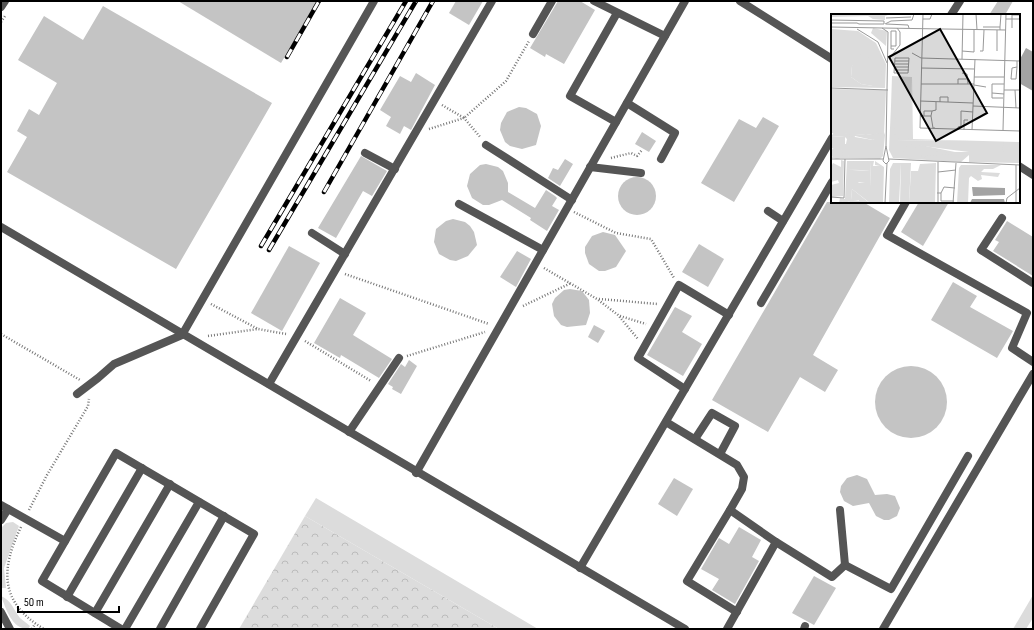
<svg xmlns="http://www.w3.org/2000/svg" width="1034" height="630" font-family="'Sofia Sans Condensed',sans-serif">
  <defs>
    <pattern id="forest-crowns" width="20" height="18" patternUnits="userSpaceOnUse"><rect width="20" height="18" fill="#dcdcdc"/><path d="M2 6a3 3 0 1 1 6 0M12 15a3 3 0 1 1 6 0" fill="none" stroke="#bbb"/></pattern>
  </defs>
  <rect width="100%" height="100%" fill="#fff"/>
  <!-- green -->
  <g fill="#dcdcdc">
    <path d="M 316,498 L 538,629 L 499,629 L 305,516 Z"/>
    <path d="M 13,522 L 19,526 L 4,568 L 6,588 L 1,588 L 1,528 L 6,523 Z"/>
    <path d="M 1033,595 L 1033,618 L 1026,629 L 1013,629 Z"/>
    <path d="M 1,596 C 12,601 13,609 20,618 C 23,621 27,623 30,626 L 28,629 C 12,629 6,609 1,596 Z"/>
  </g>
  <!-- forest -->
  <path fill="url(#forest-crowns)" d="M 305,516 L 499,629 L 239,629 Z"/>
  <!-- water -->
  <path fill="#a3a3a3" d="M 1026,48 L 1033,52 L 1033,91 L 1019,83 L 1019,61 Z"/>
  <!-- building -->
  <g fill="#c4c4c4">
    <path d="M 178,1 L 318,1 L 281,63 Z"/>
    <path d="M 456,1 L 483,1 L 469,25 L 449,13 Z"/>
    <path d="M 558,1 L 580,1 L 595,10 L 564,64 L 546,54 L 545,57 L 530,48 Z"/>
    <path d="M 998,1 L 1013,1 L 1005,15 L 989,15 Z"/>
    <path d="M 103,6 L 272,103 L 176,269 L 7,172 L 27,137 L 17,131 L 29,109 L 39,115 L 57,83 L 18,60 L 44,16 L 83,40 Z"/>
    <path d="M 416,73 L 435,85 L 411,130 L 404,126 L 400,134 L 386,126 L 391,117 L 380,110 L 400,76 L 411,82 Z"/>
    <path d="M 519,107 L 526,108 L 537,114 L 541,126 L 536,145 L 522,149 L 510,146 L 505,142 L 500,130 L 501,123 L 507,112 Z"/>
    <path d="M 763,117 L 779,126 L 734,202 L 701,183 L 739,119 L 756,128 Z"/>
    <path d="M 642,132 L 656,141 L 649,152 L 635,144 Z"/>
    <path d="M 361,156 L 387,171 L 372,196 L 363,191 L 336,238 L 318,228 Z"/>
    <path d="M 565,159 L 573,164 L 560,186 L 548,178 L 553,168 L 558,170 Z"/>
    <path d="M 486,164 L 498,167 L 503,171 L 508,183 L 508,192 L 535,208 L 546,190 L 555,196 L 557,198 L 552,206 L 559,210 L 547,231 L 530,220 L 531,218 L 502,200 L 489,205 L 483,205 L 472,198 L 467,186 L 470,174 L 480,165 Z"/>
    <circle cx="637" cy="196" r="19"/>
    <path d="M 827,202 L 863,202 L 890,218 L 813,355 L 838,370 L 825,392 L 800,377 L 768,432 L 712,400 Z"/>
    <path d="M 919,202 L 949,202 L 923,246 L 901,232 Z"/>
    <path d="M 453,219 L 465,222 L 470,226 L 474,232 L 477,245 L 468,256 L 456,261 L 450,260 L 439,254 L 434,242 L 436,229 L 446,221 Z"/>
    <path d="M 1007,221 L 1033,237 L 1033,276 L 993,251 L 999,242 L 995,240 Z"/>
    <path d="M 603,232 L 615,235 L 626,251 L 616,267 L 605,271 L 599,271 L 589,264 L 585,253 L 585,247 L 592,236 Z"/>
    <path d="M 699,244 L 724,259 L 708,287 L 682,272 Z"/>
    <path d="M 289,246 L 320,263 L 282,331 L 251,313 Z"/>
    <path d="M 517,251 L 531,259 L 516,287 L 500,277 Z"/>
    <path d="M 953,282 L 977,296 L 970,307 L 1013,331 L 997,358 L 931,320 Z"/>
    <path d="M 570,289 L 582,291 L 589,300 L 590,313 L 586,325 L 567,327 L 561,325 L 554,316 L 552,304 L 555,298 L 564,290 Z"/>
    <path d="M 340,298 L 366,313 L 353,335 L 392,359 L 379,378 L 341,355 L 340,358 L 314,343 Z"/>
    <path d="M 675,307 L 692,316 L 682,332 L 702,344 L 683,376 L 647,355 Z"/>
    <path d="M 594,325 L 605,331 L 598,343 L 588,337 Z"/>
    <path d="M 409,360 L 417,366 L 401,394 L 392,389 L 393,387 L 388,384 L 401,364 L 405,367 Z"/>
    <circle cx="911" cy="402" r="36"/>
    <path d="M 857,475 L 867,479 L 875,495 L 887,494 L 895,496 L 900,508 L 897,516 L 889,520 L 884,520 L 876,516 L 869,503 L 853,506 L 844,501 L 840,492 L 841,486 L 847,478 Z"/>
    <path d="M 674,478 L 693,489 L 677,516 L 658,504 Z"/>
    <path d="M 739,527 L 761,540 L 752,557 L 759,561 L 735,604 L 712,590 L 719,579 L 701,569 L 719,538 L 729,544 Z"/>
    <path d="M 814,576 L 836,588 L 814,625 L 792,613 Z"/>
  </g>
  <g fill="none" stroke-linecap="round" stroke-linejoin="round">
    <!-- path -->
    <g stroke="#777" stroke-width="2.5" stroke-dasharray="1 2" stroke-linecap="butt">
      <path d="M 1,22 L 5,16"/>
      <path d="M 442,105 L 464,118 L 506,81 L 529,41"/>
      <path d="M 429,129 L 464,118 L 481,138"/>
      <path d="M 611,158 L 631,153 L 637,156 L 642,150"/>
      <path d="M 574,212 L 616,233 L 651,239 L 674,278"/>
      <path d="M 544,268 L 597,299 L 618,315 L 638,339"/>
      <path d="M 345,274 L 489,324"/>
      <path d="M 599,299 L 658,304"/>
      <path d="M 211,304 L 258,329"/>
      <path d="M 523,306 L 571,283"/>
      <path d="M 620,316 L 646,324"/>
      <path d="M 1,334 L 80,380"/>
      <path d="M 208,336 L 258,329 L 286,334"/>
      <path d="M 305,341 L 371,381"/>
      <path d="M 407,356 L 485,332"/>
      <path d="M 29,510 L 47,475 L 88,406 L 89,399"/>
      <path d="M 21,527 C 0,570 0,603 44,629"/>
      <path d="M 32,629 L 35,624"/>
    </g>
    <!-- lane -->
    <g stroke="#555" stroke-width="8">
      <path d="M 594,1 L 665,36"/>
      <path d="M 740,1 L 832,59"/>
      <path d="M 1,7 L 5,1"/>
      <path d="M 951,15 L 960,1"/>
      <path d="M 533,34 L 552,1"/>
      <path d="M 627,103 L 675,133 L 661,159"/>
      <path d="M 616,122 L 570,96 L 617,13"/>
      <path d="M 486,145 L 572,200"/>
      <path d="M 365,153 L 395,169"/>
      <path d="M 1019,166 L 1033,175"/>
      <path d="M 590,167 L 641,173"/>
      <path d="M 906,202 L 887,235 L 1027,313 L 1012,348 L 1033,362"/>
      <path d="M 459,204 L 543,250"/>
      <path d="M 768,211 L 783,221"/>
      <path d="M 1002,218 L 981,250 L 1033,283"/>
      <path d="M 1,227 L 685,629"/>
      <path d="M 312,233 L 345,254"/>
      <path d="M 761,303 L 832,182"/>
      <path d="M 269,384 L 492,1"/>
      <path d="M 685,389 L 638,358 L 679,285 L 729,315"/>
      <path d="M 77,394 L 98,378 L 114,364 L 182,335 L 374,1"/>
      <path d="M 666,422 L 737,465 L 744,477 L 742,489 L 730,510"/>
      <path d="M 349,432 L 399,358"/>
      <path d="M 695,439 L 712,413 L 735,426 L 720,454"/>
      <path d="M 416,473 L 685,1"/>
      <path d="M 1,505 L 65,541"/>
      <path d="M 840,510 L 845,565"/>
      <path d="M 1,520 L 8,509"/>
      <path d="M 580,568 L 832,138"/>
      <path d="M 67,597 L 142,468"/>
      <path d="M 1,612 L 10,629"/>
      <path d="M 737,612 L 687,581 L 730,510 L 776,542"/>
      <path d="M 95,613 L 170,484"/>
      <path d="M 121,629 L 42,581 L 116,453 L 254,534 L 200,629"/>
      <path d="M 125,629 L 199,502"/>
      <path d="M 160,629 L 224,516"/>
      <path d="M 727,629 L 776,542 L 832,577 L 845,565 L 891,589 L 968,456"/>
      <path d="M 804,629 L 805,626"/>
      <path d="M 883,629 L 1033,374"/>
    </g>
    <!-- rail casing -->
    <g stroke="#000" stroke-width="4.5">
      <g id="rail">
        <path d="M 287,57 L 319,1"/>
        <path d="M 324,192 L 433,1"/>
        <path d="M 261,246 L 406,1"/>
        <path d="M 269,250 L 416,1"/>
      </g>
    </g>
    <!-- rail -->
    <use href="#rail" stroke="#fff" stroke-width="3" stroke-dasharray="9" stroke-linecap="butt"/>
  </g>
  <!-- overview -->
  <g transform="translate(831 14)">
    <rect width="189" height="189" fill="#fff"/>
    <path d="M 42,14 L 56,17 L 55,32 L 40,19 ZM 81,63 L 82,125 L 189,128 L 189,149 L 138,148 L 138,141 L 130,148 L 62,144 L 58,136 L 60,92 L 65,92 L 65,96 L 80,96 ZM 65,126 L 138,127 L 138,138 L 124,138 ZM 3,118 L 35,121 L 53,118 L 54,121 L 42,126 L 24,122 L 17,144 L 0,144 L 11,136 L 0,134 L 0,130 L 15,130 L 16,125 L 13,122 L 0,123 ZM 10,146 L 13,147 L 12,182 L 0,183 L 0,171 L 8,169 L 7,166 L 0,168 L 0,153 L 2,149 L 10,153 ZM 16,147 L 43,147 L 42,152 L 49,152 L 44,151 L 44,147 L 53,153 L 52,189 L 39,189 L 21,175 L 20,186 L 30,187 L 28,189 L 20,189 L 17,186 L 8,189 L 9,184 L 14,185 ZM 40,148 L 39,173 L 34,173 L 34,168 L 26,169 L 21,157 L 39,156 L 17,155 ZM 70,149 L 80,149 L 78,189 L 69,189 Z" fill="#dcdcdc" fill-rule="evenodd"/>
    <path d="M 0,0 L 60,0 L 54,2 L 54,6 L 42,5 L 37,2 L 0,3 ZM 0,15 L 27,17 L 45,29 L 55,50 L 54,74 L 0,73 ZM 24,49 L 42,72 L 30,70 L 20,63 L 21,52 ZM 61,62 L 81,63 L 80,96 L 65,96 L 65,92 L 60,92 ZM 0,75 L 55,76 L 53,119 L 35,121 L 0,119 ZM 65,102 L 81,102 L 80,125 L 65,124 L 63,117 ZM 49,121 L 54,121 L 52,142 L 49,145 L 17,144 L 18,122 L 42,126 ZM 14,122 L 14,131 L 0,130 L 0,123 ZM 65,126 L 139,127 L 138,138 L 76,130 L 64,131 ZM 173,128 L 189,129 L 189,139 L 171,137 ZM 75,132 L 122,140 L 95,142 L 92,144 L 89,140 L 78,140 L 65,133 ZM0 139a6 6 0 1 1 12 0a6 6 0 1 1-12 0ZM 19,147 L 40,148 L 39,173 L 34,173 L 34,168 L 28,168 L 25,171 L 21,169 L 21,157 L 39,157 L 17,155 ZM 62,149 L 70,149 L 68,189 L 58,189 L 59,155 ZM 105,149 L 104,189 L 78,189 L 80,157 L 87,157 L 89,150 ZM 130,151 L 170,151 L 162,155 L 153,155 L 150,158 L 169,159 L 167,163 L 150,161 L 151,165 L 147,167 L 140,162 L 138,164 L 137,189 L 126,189 L 128,154 ZM 21,175 L 36,187 L 39,189 L 28,189 L 28,186 L 10,189 L 13,186 L 20,186 Z" fill="#dcdcdc" fill-rule="evenodd"/>
    <path d="M 26,39 L 42,45 L 51,57 L 50,70 L 42,72 L 30,70 L 20,63 L 21,52 Z" fill="#dcdcdc"/>
    <path d="M 141,173 L 174,174 L 174,181 L 142,182 ZM 141,185 L 173,185 L 174,189 L 139,189 Z" fill="#a3a3a3"/>
    <path fill="none" stroke="#999" stroke-width="1" d="M 92,0 L 89,114 L 189,117M 145,0 L 146,16M 55,4 L 80,3M 92,5 L 99,5 L 101,0M 175,5 L 189,5M 0,9 L 26,9 L 28,10 L 53,10 L 53,7 L 0,6 L 0,9M 54,10 L 60,7 L 81,6 L 83,0M 55,10 L 77,11 L 78,14M 0,13 L 51,14 L 57,18 L 55,132 L 52,147 L 55,150 L 58,147 L 55,132M 152,13 L 169,13 L 169,16M 169,13 L 170,0M 51,14 L 175,16M 181,14 L 181,1 L 189,1M 26,15 L 47,28 L 56,49M 60,32 L 60,17 L 65,17 L 65,32 L 60,32 L 60,35 L 63,35M 131,37 L 143,38 L 143,15M 149,37 L 152,37 L 153,16M 166,37 L 166,16M 81,39 L 90,44 L 189,47M 64,44 L 78,44 L 77,59 L 63,59 ZM 58,45 L 69,31 L 69,18 L 66,14M 131,45 L 132,0M 64,47 L 78,47M 64,50 L 78,50M 64,53 L 78,53M 186,53 L 181,54 L 180,65 L 185,65 L 186,53 L 186,47M 90,54 L 143,55M 64,56 L 78,56M 131,59 L 136,60 L 137,70M 143,63 L 173,63M 90,70 L 143,70M 127,70 L 127,65 L 136,65M 143,71 L 155,73M 0,74 L 57,76M 173,76 L 189,76M 184,76 L 185,94M 161,79 L 173,80M 172,84 L 161,84 L 161,70 L 173,70M 89,87 L 142,89M 109,88 L 109,83 L 117,83 L 117,88M 142,92 L 189,94M 101,97 L 105,96 L 105,88M 89,102 L 100,102 L 102,114 L 104,114M 93,102 L 93,97 L 101,97 L 100,102M 127,116 L 127,113 L 130,112 L 130,97 L 142,98M 133,116 L 133,106 L 137,106M 141,116 L 144,45M 172,116 L 175,0M 0,145 L 52,145M 58,145 L 189,151M 107,148 L 107,189M 185,151 L 185,189M 107,158 L 125,156M 106,179 L 110,179 L 113,173 L 124,174M 110,179 L 110,187 L 123,187M 0,183 L 13,184 L 14,145M 54,189 L 56,149M 122,189 L 125,149M 175,189 L 176,184 L 189,174"/>
    <path fill="#000" fill-opacity="0.15" stroke="#000" stroke-width="2" d="M 109,15 L 156,99 L 105,127 L 58,43 Z"/>
    <rect width="189" height="189" fill="none" stroke="#000" stroke-width="2"/>
  </g>
  <!-- border -->
  <rect width="1034" height="630" fill="none" stroke="#000000" stroke-width="4"/>
  <!-- scale -->
  <path d="M18 606v6h101v-6" fill="none" stroke="#000000" stroke-width="2"/>
  <text x="24" y="606" font-size="12" fill="#000000" stroke="#ffffff" stroke-width="3" paint-order="stroke">50 m</text>
</svg>
